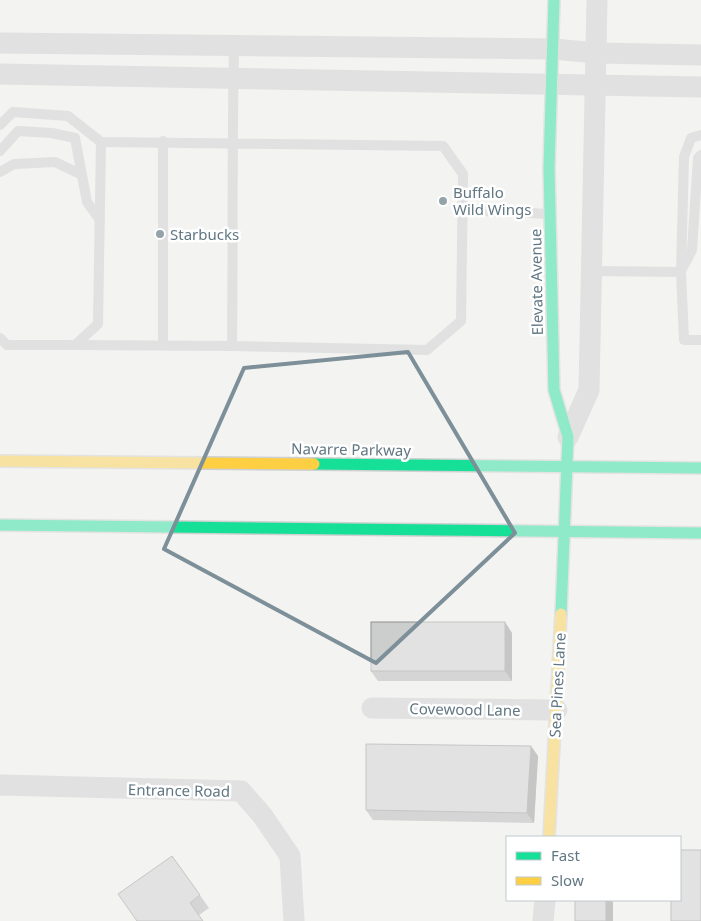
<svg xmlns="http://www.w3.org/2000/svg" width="701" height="921" font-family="'Noto Sans',sans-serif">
  <rect width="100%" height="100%" fill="#f3f3f1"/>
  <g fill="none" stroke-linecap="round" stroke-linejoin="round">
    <!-- fast casing -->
    <g stroke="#ced0d1" stroke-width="14">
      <g id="fast">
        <path d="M 554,0 L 549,168 L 554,390 L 568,437 L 561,614"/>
        <path d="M 314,464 L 701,468"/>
        <path d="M 0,525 L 701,533"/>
      </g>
    </g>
    <!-- slow casing -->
    <g stroke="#ced0d1" stroke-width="14">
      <g id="slow">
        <path d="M 0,461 L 314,464"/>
        <path d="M 549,837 L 561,614"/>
      </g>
    </g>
    <!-- lane -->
    <g stroke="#cacccc" stroke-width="10">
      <path d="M 0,125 L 13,112 L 68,116 L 101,142 L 443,146 L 463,174 L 461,321 L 427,350 L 232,346 C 233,246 232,145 234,45"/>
      <path d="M 163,141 L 163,345"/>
      <path d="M 0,151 L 18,131 L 52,133 L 75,138 L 87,202 L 100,220"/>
      <path d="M 0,172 L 14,164 L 55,162 L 82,175"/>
      <path d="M 463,210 L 549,214"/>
      <path d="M 682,269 L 692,250 L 698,158 L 701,155"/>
      <path d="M 592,271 L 681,272 L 684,340 L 701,340"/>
      <path d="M 681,272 L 684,157 L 691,138 L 701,135"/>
      <path d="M 0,338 L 7,345 L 75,345 L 98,324 L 101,142"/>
      <path d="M 75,345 L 232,346"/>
    </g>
    <!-- street -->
    <g stroke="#cacccc" stroke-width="21">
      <path d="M 0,43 L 554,49 L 596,53 L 701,55"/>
      <path d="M 0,74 L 701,87"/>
      <path d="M 568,437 L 589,390 L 597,0"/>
      <path d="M 372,708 L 557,710"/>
      <path d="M 0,785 L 241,791 L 262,815 L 290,856 L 294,921"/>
      <path d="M 543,921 L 545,900"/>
    </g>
    <!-- fast -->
    <use href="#fast" stroke="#16e098" stroke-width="11"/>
    <!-- slow -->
    <use href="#slow" stroke="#ffcf43" stroke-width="11"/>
  </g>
  <!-- wall -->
  <g fill="#afb1b1">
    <path d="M 512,633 L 512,681 L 378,681 L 371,671 Z"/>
    <path d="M 538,756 L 534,823 L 373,820 L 366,810 Z"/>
    <path d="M 172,856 L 209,908 L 199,915 L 137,921 Z"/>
  </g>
  <!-- shaded-wall -->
  <g fill="#8f9090">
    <path d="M 505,622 L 512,633 L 512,681 L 505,671 Z"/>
    <path d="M 531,746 L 538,756 L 534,823 L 527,813 Z"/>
    <path d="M 606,900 L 611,900 L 613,902 L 613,921 L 606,921 Z"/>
  </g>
  <!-- building -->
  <g fill="#cccece" stroke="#8f9090">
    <rect x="371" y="622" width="134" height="49"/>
    <path d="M 366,744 L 531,746 L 527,813 L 366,810 Z"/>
    <path d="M 680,850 L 701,850 L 701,921 L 671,921 L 671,900 L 680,900 Z"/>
    <path d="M 172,856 L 200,895 L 190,903 L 203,921 L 137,921 L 118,894 Z"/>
    <rect x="575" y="900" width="31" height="21"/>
  </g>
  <!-- marked area -->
  <path d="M0 0H701V921H0ZM 408,352 L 515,533 L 376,663 L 164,549 L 244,368 Z" fill="#f3f3f1" fill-opacity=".55" fill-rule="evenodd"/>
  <path fill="none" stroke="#7d8f98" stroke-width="4" stroke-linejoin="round" d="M 408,352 L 515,533 L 376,663 L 164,549 L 244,368 Z"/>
  <!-- markers -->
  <g fill="#94a2aa" stroke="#fff" stroke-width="2">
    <circle cx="443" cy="201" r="5"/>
    <circle cx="160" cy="234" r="5"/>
  </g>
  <g text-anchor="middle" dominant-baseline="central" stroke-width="5" stroke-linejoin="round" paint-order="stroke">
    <!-- poi labels -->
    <g font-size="15" fill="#617783" stroke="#fff" text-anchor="start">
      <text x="453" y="192">Buffalo<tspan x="453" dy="17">Wild Wings</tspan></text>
      <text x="170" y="234">Starbucks</text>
    </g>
    <!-- street labels -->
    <g font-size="15" fill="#617783" stroke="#fff">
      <text transform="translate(536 282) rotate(-91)">Elevate Avenue</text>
      <text transform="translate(351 449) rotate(1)">Navarre Parkway</text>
      <text transform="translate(557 685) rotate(-87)">Sea Pines Lane</text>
      <text transform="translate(465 709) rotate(1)">Covewood Lane</text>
      <text transform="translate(179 790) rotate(1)">Entrance Road</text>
    </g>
  </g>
  <!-- legend -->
  <rect x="506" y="836" width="175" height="65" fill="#ffffff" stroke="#c0c9cd"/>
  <rect x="516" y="852" width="25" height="8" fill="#16e098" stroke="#c0c9cd"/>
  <text x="551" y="861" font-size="15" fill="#617783">Fast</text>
  <rect x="516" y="877" width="25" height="8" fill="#ffcf43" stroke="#c0c9cd"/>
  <text x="551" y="886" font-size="15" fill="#617783">Slow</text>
</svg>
